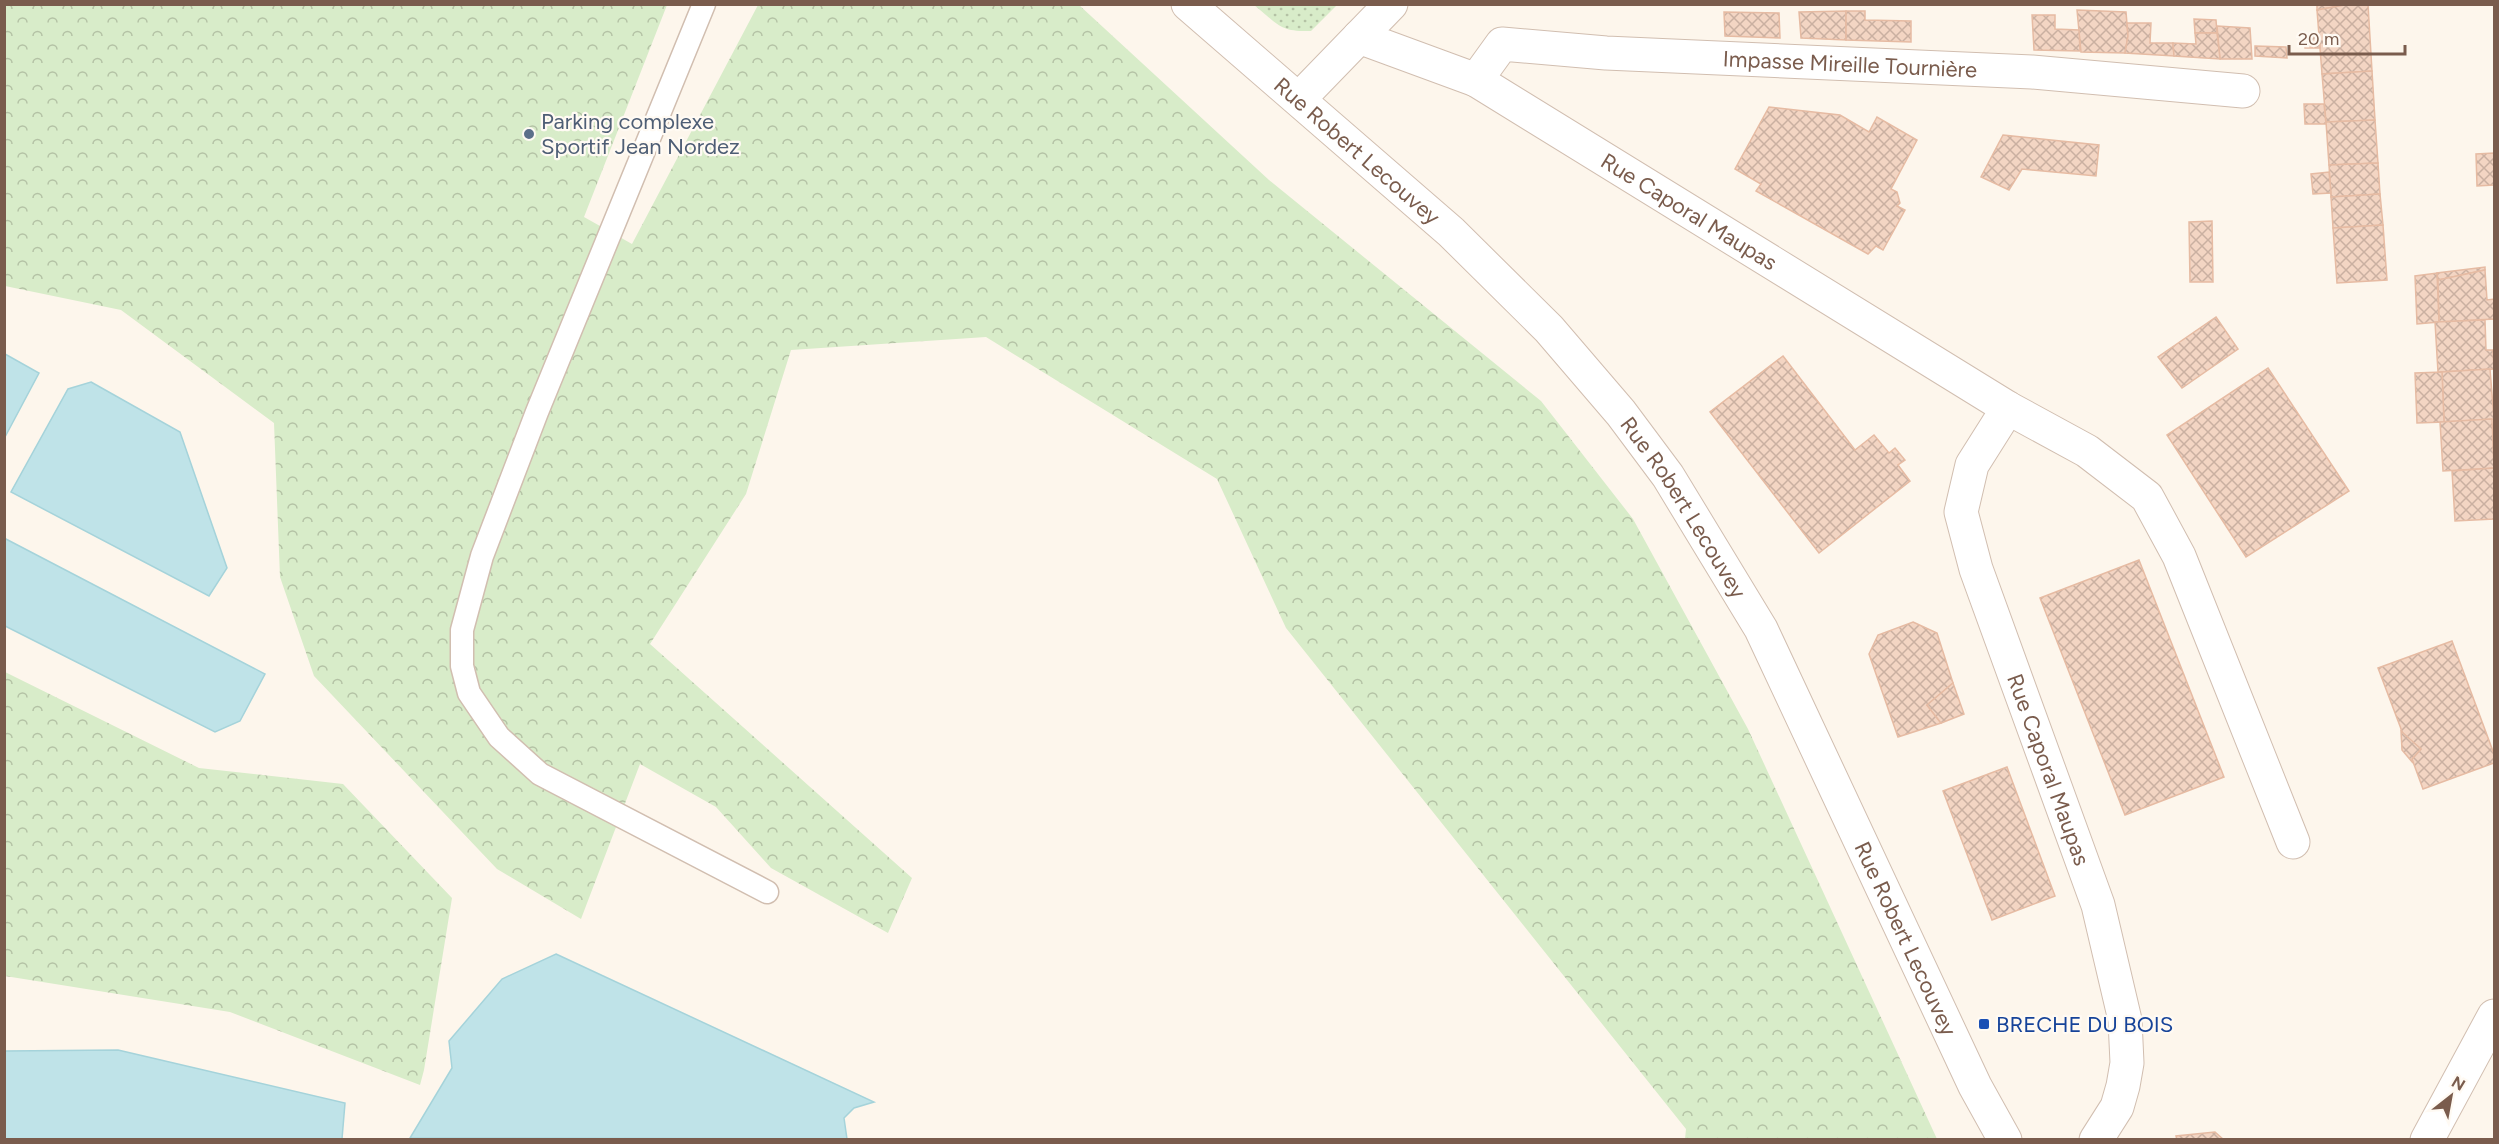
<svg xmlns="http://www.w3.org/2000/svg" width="2499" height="1144" font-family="Figtree,sans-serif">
  <defs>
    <pattern id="grass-dots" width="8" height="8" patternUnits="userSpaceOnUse" patternTransform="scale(1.5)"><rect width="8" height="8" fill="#d8ecc9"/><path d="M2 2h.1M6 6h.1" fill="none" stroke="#b4c2a5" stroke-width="1.8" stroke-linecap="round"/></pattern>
    <pattern id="forest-crowns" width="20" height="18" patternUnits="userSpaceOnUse" patternTransform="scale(1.5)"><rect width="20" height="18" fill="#d8ecc9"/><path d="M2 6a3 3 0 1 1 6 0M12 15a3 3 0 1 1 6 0" fill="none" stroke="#b4c2a5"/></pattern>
    <pattern id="building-cross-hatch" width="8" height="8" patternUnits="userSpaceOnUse" patternTransform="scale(1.5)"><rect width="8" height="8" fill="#f3d5c3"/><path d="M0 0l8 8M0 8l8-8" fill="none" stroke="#cab0a1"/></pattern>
  </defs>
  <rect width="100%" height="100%" fill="#fdf6ec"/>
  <!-- grass -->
  <path fill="url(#grass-dots)" d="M 1254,5 L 1337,4 L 1337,5 L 1311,31 C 1279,32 1278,24 1254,5 Z"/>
  <!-- forest -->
  <g fill="url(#forest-crowns)">
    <path d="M 4,5 L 667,5 L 584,217 L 632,244 L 758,5 L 1079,5 L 1269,180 L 1541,401 L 1633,519 L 1748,729 L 1937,1139 L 1685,1139 L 1686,1129 L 1286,628 L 1217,479 L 986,337 L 791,350 L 746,494 L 650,644 L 912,878 L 888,933 L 771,868 L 716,807 L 640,764 L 581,919 L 497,869 L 314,676 L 280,577 L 274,423 L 121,310 L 5,286 Z"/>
    <path d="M 5,672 L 199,768 L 343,784 L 452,898 L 424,1070 L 420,1085 L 230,1012 L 5,976 Z"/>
  </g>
  <!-- water -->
  <g fill="#bfe3e8" stroke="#a5d3da" stroke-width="1.5">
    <path d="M 5,354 L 39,373 L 5,437 Z"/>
    <path d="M 91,382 L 180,432 L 227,568 L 209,596 L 11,492 L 68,389 Z"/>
    <path d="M 4,538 L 265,674 L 240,721 L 215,732 L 5,626 Z"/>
    <path d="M 556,954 L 874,1102 L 854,1108 L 844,1118 L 847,1139 L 410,1138 L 452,1068 L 449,1041 L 502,979 Z"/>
    <path d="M 118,1050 L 345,1103 L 342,1139 L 5,1139 L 5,1051 Z"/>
  </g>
  <!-- building -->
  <g fill="url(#building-cross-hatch)" stroke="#e6bba3" stroke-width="1.5">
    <path d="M 2317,4 L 2350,4 L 2317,10 Z"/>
    <path d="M 2350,4 L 2368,4 L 2372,71 L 2322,74 L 2317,10 Z"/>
    <path d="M 2077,10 L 2126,12 L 2128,36 L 2125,53 L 2081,52 Z"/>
    <path d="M 1846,11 L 1846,40 L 1801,38 L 1799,12 Z"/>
    <path d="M 1846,11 L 1865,11 L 1865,20 L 1911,21 L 1911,42 L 1846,40 Z"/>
    <path d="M 1724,12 L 1779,13 L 1780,38 L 1725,36 Z"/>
    <path d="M 2032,15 L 2055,15 L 2055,29 L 2079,30 L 2080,51 L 2034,50 Z"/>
    <path d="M 2194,19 L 2216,20 L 2217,33 L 2195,33 Z"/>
    <path d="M 2127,23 L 2151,23 L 2150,43 L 2173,43 L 2174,56 L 2125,53 L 2128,36 Z"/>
    <path d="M 2217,26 L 2250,28 L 2252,59 L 2220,59 Z"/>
    <path d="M 2195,33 L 2217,33 L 2220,59 L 2174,56 L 2173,43 L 2196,44 Z"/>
    <path d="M 2319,36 L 2320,48 L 2305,48 L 2304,37 Z"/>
    <path d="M 2255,46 L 2286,47 L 2287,58 L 2255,56 Z"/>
    <path d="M 2372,71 L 2375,120 L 2326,122 L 2322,74 Z"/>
    <path d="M 2304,104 L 2324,104 L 2326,124 L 2305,124 Z"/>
    <path d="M 1769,107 L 1840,115 L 1869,132 L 1877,117 L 1917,140 L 1891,189 L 1897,192 L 1900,203 L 1897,206 L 1905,210 L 1883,250 L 1876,246 L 1868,254 L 1756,191 L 1761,184 L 1735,169 Z"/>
    <path d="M 2375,120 L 2378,163 L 2329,165 L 2326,122 Z"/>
    <path d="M 2003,135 L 2099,145 L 2096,176 L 2022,169 L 2009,190 L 1981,177 Z"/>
    <path d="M 2494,153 L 2494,185 L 2477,186 L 2476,154 Z"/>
    <path d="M 2378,163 L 2380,194 L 2331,197 L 2329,165 Z"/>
    <path d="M 2329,172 L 2331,193 L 2313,194 L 2311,174 Z"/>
    <path d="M 2380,194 L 2383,225 L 2333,228 L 2331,197 Z"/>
    <path d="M 2212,221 L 2213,282 L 2190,282 L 2189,222 Z"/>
    <path d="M 2383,225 L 2387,280 L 2337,283 L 2333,228 Z"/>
    <path d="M 2485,267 L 2485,270 L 2438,280 L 2437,273 Z"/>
    <path d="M 2485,270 L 2487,300 L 2494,299 L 2494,319 L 2439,322 L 2438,280 Z"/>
    <path d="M 2437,273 L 2439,322 L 2417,324 L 2415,276 Z"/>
    <path d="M 2216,317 L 2238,349 L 2182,388 L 2158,357 Z"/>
    <path d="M 2485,320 L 2486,350 L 2493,350 L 2494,369 L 2438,372 L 2435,322 Z"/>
    <path d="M 1783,356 L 1855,450 L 1874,435 L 1889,453 L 1895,448 L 1905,460 L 1898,465 L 1910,481 L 1819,553 L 1710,412 Z"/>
    <path d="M 2268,368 L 2349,491 L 2246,557 L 2167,435 Z"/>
    <path d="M 2490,369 L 2494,419 L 2444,422 L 2442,372 Z"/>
    <path d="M 2442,372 L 2444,422 L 2417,423 L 2415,373 Z"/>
    <path d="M 2492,419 L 2494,468 L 2443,471 L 2440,422 Z"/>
    <path d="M 2494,468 L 2494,519 L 2455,521 L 2452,471 Z"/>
    <path d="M 2139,560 L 2224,777 L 2125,815 L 2040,598 Z"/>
    <path d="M 1913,622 L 1937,633 L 1953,683 L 1927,705 L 1941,723 L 1898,737 L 1869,654 L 1878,635 Z"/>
    <path d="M 2452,641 L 2494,754 L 2494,763 L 2423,789 L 2412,759 L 2421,749 L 2403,734 L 2378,668 Z"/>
    <path d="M 1953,683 L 1964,714 L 1941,723 L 1927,705 Z"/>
    <path d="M 2401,731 L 2421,749 L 2412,759 L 2413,763 L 2402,750 Z"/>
    <path d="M 2007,767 L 2055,896 L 1992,920 L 1943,791 Z"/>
    <path d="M 2215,1132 L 2224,1140 L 2177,1140 L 2176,1136 Z"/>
  </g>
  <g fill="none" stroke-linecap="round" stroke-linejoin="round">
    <!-- service casing -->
    <g stroke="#d1beb0" stroke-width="25">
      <path id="service" d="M 704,4 L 537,412 L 482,556 L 462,630 L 462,666 L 469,693 L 499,737 L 540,774 L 767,892"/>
    </g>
    <!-- minor casing -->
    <g stroke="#d1beb0" stroke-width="35">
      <g id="minor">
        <path id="s1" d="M 1359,37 L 1476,80 L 2008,408 L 2087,451 L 2147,497 L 2179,556 L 2293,842"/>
        <path id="s2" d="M 1476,80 L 1502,44 L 1606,53 L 2032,72 L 2243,91"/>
        <path d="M 1299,99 L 1391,4"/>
        <path id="s3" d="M 2008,408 L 1972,465 L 1961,512 L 1976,569 L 2098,905 L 2125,1020 L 2127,1063 L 2123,1086 L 2117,1107 L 2096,1140"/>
        <path d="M 2427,1140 L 2494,1016"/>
      </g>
    </g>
    <!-- tertiary casing -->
    <g stroke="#d1beb0" stroke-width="35">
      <g id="tertiary">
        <path id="s4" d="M 1188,4 L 1451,232 L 1549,329 L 1621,413 L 1668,476 L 1761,629 L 1975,1086 L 2005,1140"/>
      </g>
    </g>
    <!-- service -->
    <use href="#service" stroke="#fff" stroke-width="22"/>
    <!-- minor -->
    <use href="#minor" stroke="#fff" stroke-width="33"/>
    <!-- tertiary -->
    <use href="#tertiary" stroke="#fff" stroke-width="33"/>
  </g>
  <!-- markers -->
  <circle fill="#5c6f8a" stroke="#fffaf3" stroke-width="2" cx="529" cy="134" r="6"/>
  <rect fill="#1a4fb4" stroke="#fffaf3" stroke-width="2" x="1978" y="1018" width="12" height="12" rx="3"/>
  <g text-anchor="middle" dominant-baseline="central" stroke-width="4.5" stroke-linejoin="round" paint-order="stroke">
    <!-- street labels -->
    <g font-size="22" fill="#7a5c4d" stroke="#fffaf3">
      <text stroke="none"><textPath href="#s2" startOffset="393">Impasse Mireille Tournière</textPath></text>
      <text stroke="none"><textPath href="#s4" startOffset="224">Rue Robert Lecouvey</textPath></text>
      <text stroke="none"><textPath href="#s1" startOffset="375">Rue Caporal Maupas</textPath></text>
      <text stroke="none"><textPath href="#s4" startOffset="710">Rue Robert Lecouvey</textPath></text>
      <text stroke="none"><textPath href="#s3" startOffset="388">Rue Caporal Maupas</textPath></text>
      <text stroke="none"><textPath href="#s4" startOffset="1196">Rue Robert Lecouvey</textPath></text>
    </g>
    <!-- service labels -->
    <g font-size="22" fill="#4e5e75" stroke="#fffaf3" text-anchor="start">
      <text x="541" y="121">Parking complexe<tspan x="541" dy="25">Sportif Jean Nordez</tspan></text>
    </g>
    <!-- transit labels -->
    <g font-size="22" fill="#164399" stroke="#fffaf3" text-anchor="start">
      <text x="1996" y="1024">BRECHE DU BOIS</text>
    </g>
  </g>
  <!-- border -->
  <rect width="2499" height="1144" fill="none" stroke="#7a5c4d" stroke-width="12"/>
  <!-- north arrow -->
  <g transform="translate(2451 1096) rotate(31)" stroke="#fffaf3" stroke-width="4.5" paint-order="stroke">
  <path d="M0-4.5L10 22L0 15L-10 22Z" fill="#7a5c4d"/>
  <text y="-9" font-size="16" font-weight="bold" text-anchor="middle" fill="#7a5c4d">N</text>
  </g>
  <!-- scale -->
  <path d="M2289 45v9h116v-9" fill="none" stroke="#7a5c4d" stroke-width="3"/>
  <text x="2298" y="45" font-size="18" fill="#7a5c4d" stroke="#fffaf3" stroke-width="4.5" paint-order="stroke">20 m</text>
</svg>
